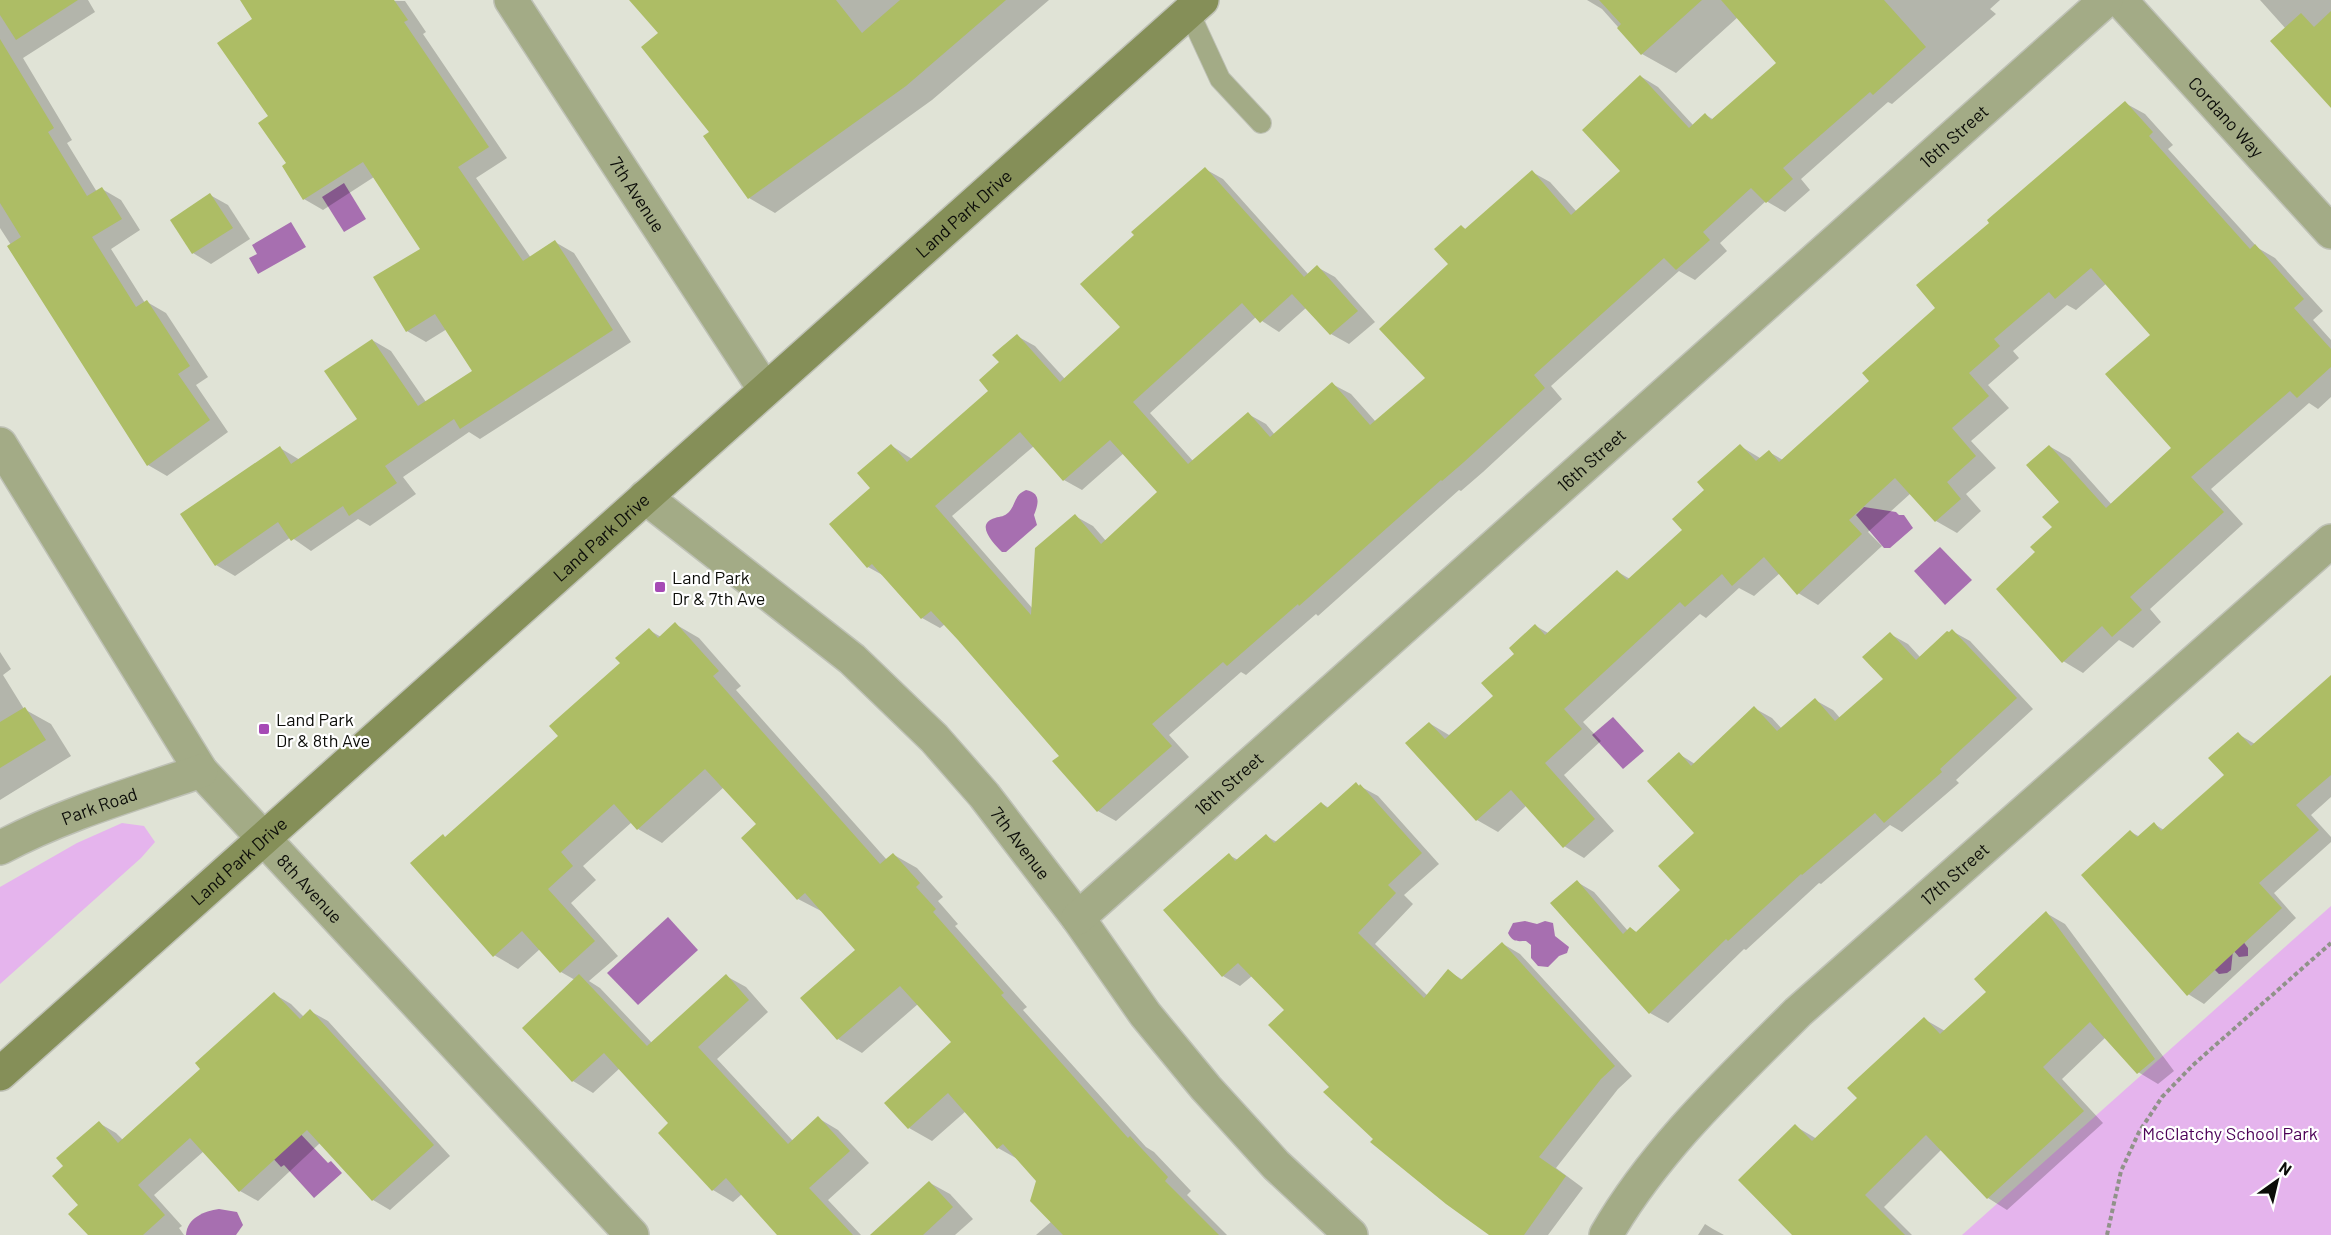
<svg xmlns="http://www.w3.org/2000/svg" width="2331" height="1235" font-family="Barlow,sans-serif">
  <rect width="100%" height="100%" fill="#e0e3d6"/>
  <!-- green -->
  <g fill="#e5b4ed">
    <path d="M 122,823 L 144,826 L 155,842 L 141,858 L 0,984 L 0,887 L 77,843 Z"/>
    <path d="M 2331,906 L 2331,1235 L 1962,1235 Z"/>
  </g>
  <!-- water -->
  <g fill="#a76fb0">
    <path d="M 344,183 L 366,219 L 344,232 L 322,197 Z"/>
    <path d="M 291,222 L 306,247 L 258,274 L 249,258 L 257,254 L 252,245 Z"/>
    <path d="M 1026,490 C 1042,493 1038,505 1034,515 L 1037,525 L 1006,552 L 1002,552 C 994,544 974,524 995,518 C 1001,516 1004,517 1009,512 C 1016,504 1014,495 1026,490 Z"/>
    <path d="M 1864,507 L 1896,512 L 1899,515 L 1904,515 L 1913,528 L 1890,548 L 1884,548 L 1856,515 Z"/>
    <path d="M 1940,547 L 1972,580 L 1945,605 L 1914,571 Z"/>
    <path d="M 1613,717 L 1644,751 L 1623,769 L 1592,735 Z"/>
    <path d="M 668,917 L 698,950 L 638,1005 L 607,973 Z"/>
    <path d="M 1525,921 L 1537,924 L 1545,921 L 1553,923 L 1555,936 L 1569,947 L 1567,953 L 1559,956 L 1548,967 L 1538,966 L 1531,958 L 1531,945 L 1526,941 C 1518,941 1513,943 1508,933 L 1513,923 Z"/>
    <path d="M 2242,940 L 2248,948 L 2248,956 L 2239,957 L 2233,950 L 2231,970 L 2227,973 L 2219,974 L 2214,969 Z"/>
    <path d="M 294,1127 L 328,1163 L 331,1161 L 342,1173 L 314,1198 L 284,1165 L 281,1167 L 258,1142 Z"/>
    <path d="M 219,1209 L 237,1212 L 243,1225 L 236,1235 L 186,1235 C 187,1218 204,1211 219,1209 Z"/>
  </g>
  <!-- shadow -->
  <g fill="#0003" fill-rule="evenodd">
    <path d="M 0,0 L 88,0 L 95,12 L 23,58 L 72,140 L 67,143 L 97,192 L 102,189 L 121,200 L 140,230 L 111,249 L 145,303 L 147,302 L 166,313 L 208,377 L 196,385 L 228,432 L 167,476 L 148,465 L 9,246 L 11,245 L 0,228 Z"/>
    <path d="M 242,0 L 405,1 L 426,32 L 423,34 L 507,158 L 476,178 L 531,258 L 555,242 L 574,253 L 631,342 L 480,439 L 469,432 L 403,477 L 416,494 L 370,526 L 358,519 L 311,551 L 291,537 L 235,576 L 216,565 L 280,448 L 300,460 L 359,420 L 372,340 L 391,351 L 426,402 L 474,371 L 447,329 L 426,342 L 407,331 L 422,249 L 374,177 L 323,210 L 304,199 L 270,116 L 254,20 Z"/>
    <path d="M 631,0 L 1049,0 L 932,100 L 775,213 L 749,198 L 711,133 L 660,34 Z"/>
    <path d="M 1587,0 L 2000,0 L 1990,9 L 1996,14 L 1892,104 L 1888,102 L 1801,179 L 1810,190 L 1785,212 L 1766,201 L 1720,243 L 1727,251 L 1695,280 L 1679,271 L 1551,386 L 1562,399 L 1483,472 L 1461,491 L 1459,490 L 1318,616 L 1316,614 L 1246,675 L 1241,672 L 1169,735 L 1189,757 L 1116,821 L 1098,811 L 1061,756 L 945,624 L 940,628 L 922,618 L 886,577 L 868,567 L 873,489 L 892,446 L 912,459 L 990,391 L 1001,362 L 1017,336 L 1035,346 L 1065,379 L 1122,328 L 1205,169 L 1223,179 L 1308,274 L 1317,267 L 1335,277 L 1375,322 L 1349,344 L 1331,334 L 1307,307 L 1279,332 L 1256,317 L 1150,413 L 1193,461 L 1248,414 L 1266,424 L 1275,435 L 1332,384 L 1351,394 L 1376,422 L 1427,378 L 1450,264 L 1462,227 L 1467,230 L 1532,172 L 1550,182 L 1577,212 L 1622,171 L 1640,76 L 1658,87 L 1693,125 L 1706,115 L 1714,120 L 1778,64 L 1738,17 L 1676,73 L 1642,54 L 1602,9 ZM 1034,446 L 1064,480 L 1082,490 L 1124,453 L 1159,492 L 1106,541 L 1093,526 L 1075,516 L 1033,609 L 952,516 Z"/>
    <path d="M 2260,0 L 2331,0 L 2331,105 L 2286,29 Z"/>
    <path d="M 2125,103 L 2145,114 L 2173,145 L 2168,149 L 2258,248 L 2275,258 L 2323,311 L 2313,320 L 2331,340 L 2331,397 L 2318,409 L 2309,403 L 2211,489 L 2243,524 L 2150,609 L 2161,622 L 2133,648 L 2119,640 L 2083,673 L 2063,661 L 2037,552 L 2054,527 L 2061,502 L 2049,446 L 2070,458 L 2112,505 L 2173,448 L 2152,335 L 2107,283 L 2076,310 L 2067,305 L 2013,351 L 2019,358 L 1988,385 L 2009,408 L 1971,441 L 1996,468 L 1966,494 L 1981,511 L 1957,533 L 1936,521 L 1911,493 L 1868,532 L 1882,546 L 1818,605 L 1798,593 L 1780,573 L 1754,596 L 1739,588 L 1706,618 L 1700,614 L 1583,722 L 1601,741 L 1564,775 L 1614,831 L 1584,858 L 1564,846 L 1527,805 L 1498,832 L 1477,820 L 1408,743 L 1429,723 L 1449,735 L 1495,696 L 1516,654 L 1536,626 L 1548,633 L 1618,572 L 1630,579 L 1684,531 L 1706,490 L 1740,446 L 1760,458 L 1769,452 L 1783,460 L 1871,381 L 1937,308 L 1991,223 Z"/>
    <path d="M 210,195 L 228,205 L 250,239 L 211,264 L 193,253 L 172,220 Z"/>
    <path d="M 675,624 L 699,638 L 741,686 L 736,690 L 887,860 L 894,855 L 917,868 L 943,897 L 938,901 L 958,924 L 955,926 L 1027,1007 L 1023,1010 L 1146,1147 L 1154,1152 L 1191,1191 L 1187,1195 L 1227,1235 L 1036,1235 L 1052,1221 L 1037,1180 L 1021,1161 L 998,1148 L 966,1111 L 932,1141 L 909,1128 L 953,1042 L 918,1004 L 862,1053 L 838,1039 L 857,950 L 823,912 L 798,899 L 743,838 L 758,824 L 724,787 L 662,843 L 638,829 L 632,822 L 583,866 L 596,880 L 571,903 L 618,956 L 589,981 L 600,988 L 652,1043 L 726,976 L 746,987 L 768,1012 L 717,1059 L 793,1141 L 818,1118 L 838,1130 L 869,1163 L 828,1200 L 861,1235 L 779,1235 L 742,1194 L 733,1202 L 713,1190 L 670,1123 L 620,1068 L 593,1093 L 573,1081 L 524,1028 L 575,980 L 561,972 L 540,949 L 518,969 L 494,955 L 446,838 L 560,736 L 649,630 L 661,637 Z"/>
    <path d="M 1952,631 L 1970,641 L 2033,709 L 1956,780 L 1959,783 L 1902,832 L 1890,825 L 1821,884 L 1819,883 L 1746,950 L 1744,949 L 1668,1023 L 1650,1013 L 1552,903 L 1577,882 L 1594,892 L 1628,931 L 1631,929 L 1638,933 L 1682,890 L 1696,833 L 1679,754 L 1695,764 L 1754,708 L 1772,718 L 1782,729 L 1815,700 L 1833,710 L 1840,718 L 1885,679 L 1890,634 L 1908,644 L 1920,657 Z"/>
    <path d="M 0,652 L 11,669 L 3,675 L 24,709 L 51,724 L 71,756 L 0,800 Z"/>
    <path d="M 2331,677 L 2331,797 L 2311,815 L 2331,837 L 2331,842 L 2274,893 L 2296,918 L 2204,1004 L 2188,994 L 2131,832 L 2140,837 L 2154,824 L 2164,830 L 2226,775 L 2238,734 L 2255,744 Z"/>
    <path d="M 1356,784 L 1378,796 L 1439,864 L 1404,895 L 1413,904 L 1375,944 L 1428,996 L 1448,971 L 1463,980 L 1503,944 L 1520,954 L 1632,1076 L 1618,1089 L 1556,1168 L 1583,1188 L 1548,1235 L 1491,1235 L 1376,1139 L 1331,1087 L 1286,1010 L 1252,976 L 1240,986 L 1223,976 L 1229,855 L 1238,860 L 1266,836 L 1277,842 L 1321,803 L 1329,808 Z"/>
    <path d="M 2046,913 L 2065,924 L 2174,1071 L 2158,1084 L 2138,1072 L 2106,1037 L 2062,1079 L 2103,1123 L 2007,1210 L 1988,1198 L 1942,1149 L 1884,1207 L 1912,1235 L 1794,1235 L 1795,1126 L 1817,1139 L 1859,1098 L 1924,1019 L 1945,1031 L 1989,992 Z"/>
    <path d="M 274,994 L 291,1004 L 304,1017 L 310,1011 L 328,1021 L 450,1156 L 390,1210 L 373,1200 L 320,1143 L 258,1201 L 240,1191 L 204,1151 L 154,1195 L 182,1226 L 179,1228 L 184,1235 L 90,1235 L 65,1167 L 99,1123 L 116,1133 L 123,1140 L 202,1069 Z"/>
    <path d="M 930,1183 L 950,1194 L 973,1219 L 955,1235 L 873,1235 Z"/>
    <path d="M 1705,1224 L 1713,1229 L 1724,1235 L 1698,1235 Z"/>
  </g>
  <!-- building -->
  <g fill="#adbd65" fill-rule="evenodd">
    <path d="M 0,0 L 78,0 L 16,40 L 0,15 Z"/>
    <path d="M 240,0 L 394,0 L 408,20 L 404,22 L 489,147 L 458,167 L 523,261 L 555,240 L 613,330 L 460,429 L 454,419 L 385,466 L 397,483 L 349,516 L 343,506 L 291,541 L 278,522 L 215,566 L 180,514 L 280,446 L 291,464 L 357,419 L 324,371 L 372,339 L 418,406 L 472,371 L 435,314 L 406,332 L 373,277 L 420,249 L 363,162 L 303,200 L 282,166 L 286,163 L 258,123 L 268,116 L 217,43 L 252,19 Z"/>
    <path d="M 629,0 L 836,0 L 862,33 L 900,0 L 1006,0 L 906,86 L 748,199 L 703,136 L 709,132 L 641,47 L 658,33 Z"/>
    <path d="M 1599,0 L 1702,0 L 1641,55 L 1617,28 L 1621,24 Z"/>
    <path d="M 1721,0 L 1884,0 L 1926,47 L 1873,95 L 1870,92 L 1783,168 L 1793,179 L 1766,203 L 1751,188 L 1703,232 L 1710,240 L 1676,270 L 1664,258 L 1534,375 L 1545,388 L 1464,462 L 1442,481 L 1441,480 L 1299,606 L 1298,604 L 1227,666 L 1223,662 L 1152,724 L 1172,746 L 1097,812 L 1052,761 L 1059,756 L 958,640 L 931,611 L 921,619 L 872,564 L 867,568 L 829,524 L 870,488 L 857,473 L 891,444 L 907,462 L 988,391 L 979,380 L 999,362 L 992,355 L 1017,334 L 1060,382 L 1120,327 L 1080,284 L 1134,235 L 1131,232 L 1205,167 L 1304,277 L 1317,265 L 1358,311 L 1330,335 L 1292,294 L 1260,323 L 1242,303 L 1133,402 L 1188,464 L 1248,412 L 1270,437 L 1332,382 L 1370,425 L 1425,378 L 1379,329 L 1448,264 L 1434,249 L 1461,225 L 1465,229 L 1532,170 L 1571,215 L 1620,171 L 1582,130 L 1640,75 L 1689,128 L 1705,113 L 1711,120 L 1776,63 ZM 1020,432 L 1063,481 L 1110,440 L 1157,492 L 1101,544 L 1075,514 L 1035,548 L 1031,615 L 935,506 Z"/>
    <path d="M 2331,11 L 2331,108 L 2270,41 L 2301,13 L 2314,27 Z"/>
    <path d="M 0,39 L 54,128 L 48,132 L 87,196 L 102,187 L 122,219 L 92,237 L 136,307 L 147,300 L 190,366 L 178,374 L 210,420 L 147,466 L 7,246 L 21,237 L 0,203 Z"/>
    <path d="M 2125,101 L 2153,132 L 2149,136 L 2250,249 L 2255,244 L 2304,299 L 2294,308 L 2331,349 L 2331,367 L 2297,398 L 2290,391 L 2191,477 L 2224,512 L 2130,597 L 2142,610 L 2112,637 L 2102,626 L 2062,663 L 1996,589 L 2035,552 L 2030,547 L 2052,527 L 2042,517 L 2059,502 L 2026,465 L 2049,445 L 2106,508 L 2171,448 L 2105,374 L 2150,335 L 2091,268 L 2055,299 L 2049,292 L 1994,339 L 2000,346 L 1969,373 L 1989,396 L 1952,428 L 1976,456 L 1947,482 L 1961,499 L 1935,522 L 1895,478 L 1849,520 L 1862,534 L 1797,595 L 1764,557 L 1732,586 L 1722,574 L 1685,607 L 1680,602 L 1564,709 L 1582,729 L 1545,763 L 1595,819 L 1563,848 L 1511,790 L 1476,821 L 1405,743 L 1429,722 L 1445,739 L 1493,696 L 1481,683 L 1514,654 L 1509,648 L 1535,624 L 1545,635 L 1617,570 L 1627,580 L 1682,530 L 1672,519 L 1704,490 L 1697,482 L 1740,444 L 1756,461 L 1769,450 L 1779,462 L 1869,381 L 1862,373 L 1935,308 L 1916,285 L 1989,223 L 1987,220 Z"/>
    <path d="M 210,193 L 233,228 L 192,254 L 170,220 Z"/>
    <path d="M 675,622 L 719,671 L 713,676 L 880,864 L 893,853 L 920,883 L 916,887 L 936,909 L 933,912 L 1004,993 L 1001,995 L 1128,1138 L 1130,1136 L 1168,1177 L 1165,1181 L 1219,1235 L 1063,1235 L 1030,1201 L 1036,1181 L 1003,1144 L 997,1149 L 948,1093 L 908,1129 L 884,1103 L 951,1042 L 900,986 L 837,1040 L 800,998 L 855,950 L 805,893 L 797,900 L 741,838 L 756,824 L 705,769 L 637,830 L 614,804 L 561,852 L 573,866 L 548,889 L 595,941 L 560,973 L 522,931 L 493,957 L 410,863 L 443,834 L 445,837 L 558,736 L 549,726 L 620,663 L 615,658 L 649,628 L 658,638 Z"/>
    <path d="M 1952,629 L 2017,698 L 1940,769 L 1942,772 L 1884,823 L 1875,813 L 1802,875 L 1801,874 L 1728,941 L 1726,939 L 1649,1014 L 1550,903 L 1577,880 L 1623,934 L 1630,927 L 1636,932 L 1680,890 L 1658,866 L 1694,833 L 1647,781 L 1679,752 L 1691,766 L 1754,706 L 1777,731 L 1815,698 L 1835,721 L 1883,679 L 1862,657 L 1890,632 L 1916,660 L 1947,631 L 1949,632 Z"/>
    <path d="M 2331,675 L 2331,775 L 2296,805 L 2319,830 L 2259,883 L 2282,908 L 2187,996 L 2081,875 L 2130,830 L 2137,837 L 2154,822 L 2161,831 L 2224,775 L 2208,758 L 2238,732 L 2251,746 Z"/>
    <path d="M 25,707 L 46,740 L 0,768 L 0,722 Z"/>
    <path d="M 1356,782 L 1359,786 L 1360,784 L 1422,853 L 1388,885 L 1396,893 L 1358,933 L 1424,998 L 1448,969 L 1461,980 L 1502,942 L 1615,1066 L 1601,1079 L 1539,1157 L 1566,1176 L 1524,1235 L 1489,1235 L 1446,1204 L 1370,1142 L 1373,1139 L 1323,1092 L 1329,1087 L 1268,1025 L 1284,1010 L 1238,963 L 1222,977 L 1163,910 L 1229,853 L 1235,861 L 1266,834 L 1274,843 L 1321,802 L 1327,808 Z"/>
    <path d="M 2046,911 L 2155,1059 L 2137,1074 L 2090,1022 L 2043,1067 L 2084,1111 L 1987,1199 L 1926,1135 L 1865,1195 L 1905,1235 L 1792,1235 L 1738,1180 L 1795,1124 L 1812,1141 L 1857,1098 L 1847,1088 L 1924,1017 L 1940,1034 L 1986,992 L 1974,979 Z"/>
    <path d="M 579,974 L 647,1046 L 726,974 L 749,1000 L 698,1047 L 788,1144 L 818,1116 L 850,1151 L 809,1188 L 853,1235 L 777,1235 L 726,1178 L 712,1191 L 658,1133 L 668,1123 L 604,1053 L 572,1082 L 522,1028 Z"/>
    <path d="M 274,992 L 300,1019 L 310,1009 L 434,1145 L 372,1201 L 307,1130 L 239,1192 L 190,1138 L 138,1185 L 165,1215 L 143,1235 L 88,1235 L 68,1214 L 78,1205 L 52,1176 L 63,1166 L 56,1158 L 99,1121 L 118,1143 L 200,1069 L 195,1063 Z"/>
    <path d="M 929,1181 L 953,1207 L 923,1235 L 870,1235 Z"/>
  </g>
  <g fill="none" stroke-linecap="round" stroke-linejoin="round">
    <!-- service casing -->
    <g stroke="#bec1b5" stroke-width="22">
      <path id="service" d="M 1189,12 L 1220,79 L 1261,123"/>
    </g>
    <!-- minor casing -->
    <g stroke="#bec1b5" stroke-width="36">
      <g id="minor">
        <path id="s1" d="M 511,0 L 765,390"/>
        <path id="s2" d="M 2120,0 L 2331,232"/>
        <path id="s3" d="M 0,444 L 201,771 L 632,1235"/>
        <path id="s4" d="M 645,497 L 852,659 L 934,738 L 984,795 L 1078,918 L 1145,1014 L 1206,1088 L 1276,1165 L 1351,1235"/>
        <path id="s5" d="M 0,848 C 63,814 134,794 201,771"/>
        <path id="s6" d="M 1078,918 L 2106,0"/>
        <path id="s7" d="M 1606,1235 C 1655,1150 1729,1081 1798,1012 L 2331,541"/>
      </g>
    </g>
    <!-- secondary casing -->
    <g stroke="#bec1b5" stroke-width="36">
      <g id="secondary">
        <path id="s8" d="M 0,1074 L 1202,0"/>
      </g>
    </g>
    <!-- path -->
    <path stroke="#909289" stroke-width="4" stroke-dasharray="4.5 3" stroke-linecap="butt" d="M 2107,1235 L 2121,1171 L 2139,1132 L 2162,1097 L 2193,1065 L 2331,943"/>
    <!-- service -->
    <use href="#service" stroke="#a3ab86" stroke-width="20"/>
    <!-- minor -->
    <use href="#minor" stroke="#a3ab86" stroke-width="33"/>
    <!-- secondary -->
    <use href="#secondary" stroke="#858f58" stroke-width="33"/>
  </g>
  <!-- markers -->
  <g fill="#a64ab5" stroke="#fff" stroke-width="2">
    <rect x="654" y="581" width="12" height="12" rx="3"/>
    <rect x="258" y="723" width="12" height="12" rx="3"/>
  </g>
  <g text-anchor="middle" dominant-baseline="central" stroke-width="4.5" stroke-linejoin="round" paint-order="stroke">
    <!-- street labels -->
    <g font-size="18" fill="#0c0d09" stroke="#fff">
      <text stroke="none"><textPath href="#s2" startOffset="158">Cordano Way</textPath></text>
      <text stroke="none"><textPath href="#s6" startOffset="1174">16th Street</textPath></text>
      <text stroke="none"><textPath href="#s1" startOffset="232">7th Avenue</textPath></text>
      <text stroke="none"><textPath href="#s8" startOffset="1292">Land Park Drive</textPath></text>
      <text stroke="none"><textPath href="#s6" startOffset="688">16th Street</textPath></text>
      <text stroke="none"><textPath href="#s8" startOffset="806">Land Park Drive</textPath></text>
      <text stroke="none"><textPath href="#s6" startOffset="202">16th Street</textPath></text>
      <text stroke="none"><textPath href="#s5" startOffset="108">Park Road</textPath></text>
      <text stroke="none"><textPath href="#s4" startOffset="513">7th Avenue</textPath></text>
      <text stroke="none"><textPath href="#s8" startOffset="320">Land Park Drive</textPath></text>
      <text stroke="none"><textPath href="#s7" startOffset="504">17th Street</textPath></text>
      <text stroke="none"><textPath href="#s3" startOffset="544">8th Avenue</textPath></text>
    </g>
    <!-- poi labels -->
    <g font-size="18" fill="#0c0d09" stroke="#fff" text-anchor="start">
      <text x="672" y="577">Land Park<tspan x="672" dy="21">Dr &amp; 7th Ave</tspan></text>
      <text x="276" y="719">Land Park<tspan x="276" dy="21">Dr &amp; 8th Ave</tspan></text>
    </g>
    <!-- park labels -->
    <g font-size="18" fill="#4c0057" stroke="#fff">
      <text x="2230" y="1133">McClatchy School Park</text>
    </g>
  </g>
  <!-- north arrow -->
  <g transform="translate(2277 1181) rotate(34)" stroke="#ffffff" stroke-width="4.5" paint-order="stroke">
  <path d="M0-4.5L10 22L0 15L-10 22Z" fill="#0c0d09"/>
  <text y="-9" font-size="16" font-weight="bold" text-anchor="middle" fill="#0c0d09">N</text>
  </g>
</svg>
